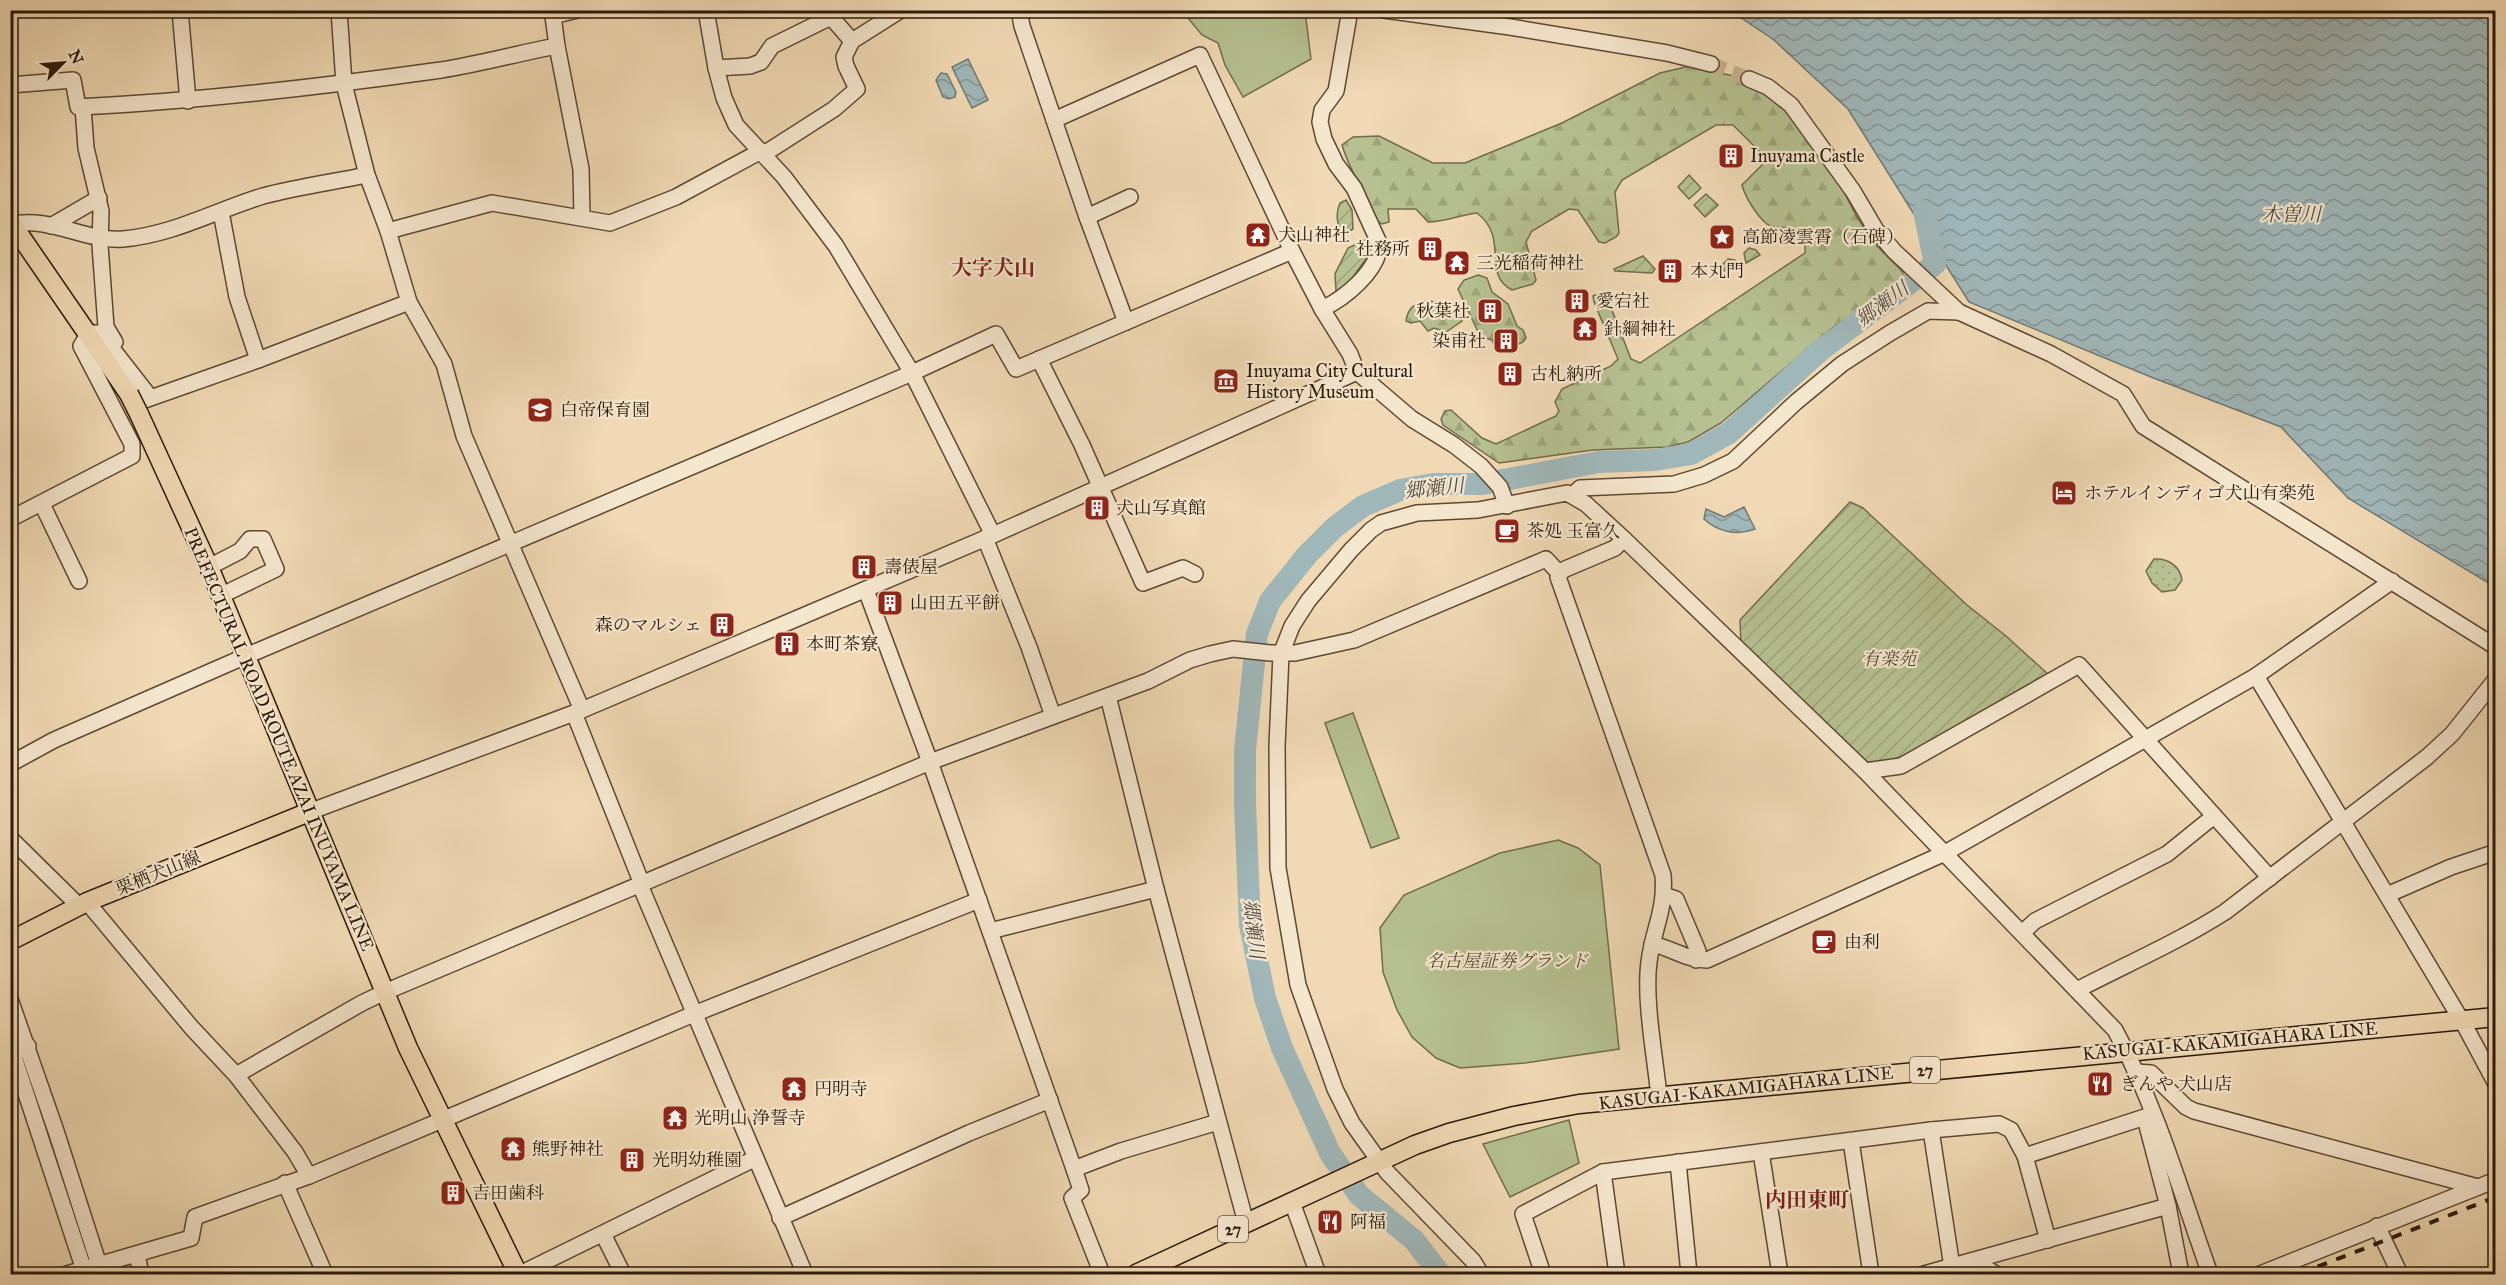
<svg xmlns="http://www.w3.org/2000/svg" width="2506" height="1285" font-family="'IM FELL Great Primer','Noto Serif JP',serif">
  <defs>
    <pattern id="grass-dots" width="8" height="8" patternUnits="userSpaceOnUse" patternTransform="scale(1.5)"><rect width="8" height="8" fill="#b6c090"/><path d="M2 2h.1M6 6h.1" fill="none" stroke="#9da47b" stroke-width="1.8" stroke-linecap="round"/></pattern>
    <pattern id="forest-firs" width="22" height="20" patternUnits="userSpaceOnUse" patternTransform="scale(1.5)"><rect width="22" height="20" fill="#b6c090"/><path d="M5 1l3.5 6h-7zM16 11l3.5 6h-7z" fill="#9da47b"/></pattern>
    <pattern id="garden-furrows" width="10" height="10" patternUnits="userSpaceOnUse" patternTransform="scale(1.5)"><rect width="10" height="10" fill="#b6c090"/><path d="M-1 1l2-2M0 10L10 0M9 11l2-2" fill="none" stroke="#9da47b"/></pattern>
    <pattern id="water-waves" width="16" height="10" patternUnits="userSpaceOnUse" patternTransform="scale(1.5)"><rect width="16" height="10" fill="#a0b7b9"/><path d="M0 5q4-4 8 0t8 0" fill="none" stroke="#839494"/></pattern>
  </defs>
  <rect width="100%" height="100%" fill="#f0d9b4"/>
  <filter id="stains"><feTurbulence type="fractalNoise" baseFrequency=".00333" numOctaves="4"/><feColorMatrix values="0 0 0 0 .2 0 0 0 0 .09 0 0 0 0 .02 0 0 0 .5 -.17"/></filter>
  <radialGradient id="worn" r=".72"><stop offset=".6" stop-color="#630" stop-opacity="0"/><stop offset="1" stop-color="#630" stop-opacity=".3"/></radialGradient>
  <!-- grass -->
  <path fill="url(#grass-dots)" stroke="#706c4c" stroke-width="1.5" d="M 2154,559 C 2168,558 2180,566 2182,580 L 2175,590 L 2162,592 L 2152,583 L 2146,571 Z"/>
  <!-- forest -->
  <g fill="url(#forest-firs)" stroke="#706c4c" stroke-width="1.5">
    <path d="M 1690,66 L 1742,78 L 1767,91 L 1794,119 L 1842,188 L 1857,217 L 1874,243 L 1902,271 L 1905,278 L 1831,329 L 1721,423 L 1688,442 L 1667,447 L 1593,450 L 1499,463 L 1443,425 L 1441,419 L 1445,411 L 1451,410 L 1482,438 L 1496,444 L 1556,416 L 1559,411 L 1555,402 L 1562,389 L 1611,366 L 1618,359 L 1594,302 L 1593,296 L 1600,293 L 1608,300 L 1631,359 L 1640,363 L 1805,253 C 1806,247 1805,245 1803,239 C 1794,218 1781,234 1767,224 C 1757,216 1745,197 1742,185 L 1762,165 L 1762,154 L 1733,125 L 1716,125 L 1622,180 L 1615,192 L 1619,233 L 1616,237 L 1605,243 L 1599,242 L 1578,210 L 1569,209 L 1532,231 L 1526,242 L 1536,280 L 1533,284 L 1512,290 C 1481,274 1510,238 1477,213 C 1460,215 1445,222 1428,222 L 1416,209 L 1388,209 L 1389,222 L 1382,224 L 1378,221 C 1366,196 1350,172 1342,145 L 1353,137 L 1379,136 L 1433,163 L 1465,163 L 1562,123 L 1660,73 Z"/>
    <path d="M 1478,275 L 1487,278 L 1492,292 L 1508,304 L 1517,326 L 1523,330 L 1526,338 L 1523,342 L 1502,352 L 1497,351 L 1492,340 L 1480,336 L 1458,289 L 1464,280 Z"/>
    <path d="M 1423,301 C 1428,301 1452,303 1454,304 L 1462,321 L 1446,332 L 1434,328 L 1428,331 L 1420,321 L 1411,323 L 1406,321 C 1408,309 1412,306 1423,301 Z"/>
  </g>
  <!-- park -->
  <g fill="#b6c090" stroke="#706c4c" stroke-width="1.5">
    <path d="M 1182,11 L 1305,11 L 1311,59 L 1243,97 L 1225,65 L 1218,43 L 1202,35 Z"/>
    <path d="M 1353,713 L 1399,838 L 1371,848 L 1325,723 Z"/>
    <path d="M 1558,840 L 1578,848 L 1600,865 L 1619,1049 L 1525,1063 L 1460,1068 L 1436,1058 L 1412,1037 L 1397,1010 L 1383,972 L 1380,928 L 1404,895 L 1500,853 Z"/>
    <path d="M 1569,1120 L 1579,1163 L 1510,1197 L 1483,1144 Z"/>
  </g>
  <!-- garden -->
  <g fill="url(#garden-furrows)" stroke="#706c4c" stroke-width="1.5">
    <path d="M 1689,175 L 1701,188 L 1689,199 L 1678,187 Z"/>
    <path d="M 1706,194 L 1718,205 L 1705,217 L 1694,205 Z"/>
    <path d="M 1346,200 L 1352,210 L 1353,229 L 1346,233 C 1335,228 1336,213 1340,203 Z"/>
    <path d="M 1369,238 L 1371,239 L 1373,249 L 1348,284 L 1339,291 L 1336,291 L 1335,274 L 1348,248 Z"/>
    <path d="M 1749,248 L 1756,250 L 1760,255 L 1746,263 L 1744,253 Z"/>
    <path d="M 1643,256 L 1655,269 L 1652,273 L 1615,271 L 1614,269 Z"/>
    <path d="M 1728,259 L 1735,260 L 1739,266 L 1725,274 L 1723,264 Z"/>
    <path d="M 1850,502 L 1863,508 L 1967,605 L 2006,636 L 2049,675 L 1906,755 L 1884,763 L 1865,765 L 1741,646 L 1740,620 Z"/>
  </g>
  <!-- water -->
  <g fill="url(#water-waves)" stroke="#717872" stroke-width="1.5">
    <path d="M 1731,11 L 2495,11 L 2495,587 L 2348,498 L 2281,427 L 2151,377 L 1969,302 L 1848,109 L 1774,40 Z"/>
    <path d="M 968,59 L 988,100 L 972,108 L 952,67 Z"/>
    <path d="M 941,73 L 947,74 L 956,92 L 955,97 L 949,99 L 943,97 L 936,80 Z"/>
    <path d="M 1744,507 L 1755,529 C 1737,536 1718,532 1704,519 L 1706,509 L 1724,517 Z"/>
  </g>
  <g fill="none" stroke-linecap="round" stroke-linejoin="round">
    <!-- river -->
    <path stroke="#a0b7b9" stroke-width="22" d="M 1440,1274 L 1414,1240 L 1359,1195 L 1330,1153 L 1282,1048 L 1265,998 L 1250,925 L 1245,804 L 1245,750 L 1257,634 L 1270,601 L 1307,555 L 1335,527 L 1363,506 L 1400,490 L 1433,484 L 1482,484 L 1599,462 L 1655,460 L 1691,454 L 1729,433 L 1821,350 L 1935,264 L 1924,211"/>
    <!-- minor-tunnel -->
    <path stroke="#c8b392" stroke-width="15" stroke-dasharray="15 8" stroke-linecap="butt" d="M 1711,64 L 1749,79"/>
    <!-- minor casing -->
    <g stroke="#5c4933" stroke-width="18">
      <g id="minor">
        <path d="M 180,10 L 188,101"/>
        <path d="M 339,10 L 344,84 L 367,175 L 388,231 L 409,302 L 444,364 L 464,436 L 582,710"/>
        <path d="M 706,10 L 716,68 L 724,98 L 736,125 L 784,177 L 836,246 L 912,373 L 993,535"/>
        <path d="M 1019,10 L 1022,26 L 1087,217 L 1126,322"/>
        <path d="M 1384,10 L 1510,27 L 1667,53 L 1711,64"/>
        <path d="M 557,46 L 581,169 L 582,217"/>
        <path d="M 716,68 L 750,66 L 761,62 L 772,46 L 831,17 L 852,41"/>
        <path d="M 1749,79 L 1768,87 L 1791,105 L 1853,191 L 1876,230 L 1894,251 L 1959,312 L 2051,354 L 2123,394 L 2143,426 L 2496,647"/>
        <path d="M 10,85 L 73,80 L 78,107 C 200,101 320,87 441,70 C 480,64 519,53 557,46 L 553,16 L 577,10"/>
        <path d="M 83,107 L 86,148 L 101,211 L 100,245 L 106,327 L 115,342"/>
        <path d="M 1054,120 L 1200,55 L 1292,251 L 1322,309 L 1350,354 L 1357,372 L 1412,419 L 1454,445 L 1481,466 L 1500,487 L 1507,506"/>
        <path d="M 764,154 L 834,109 L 857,89 L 846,66 L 844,57 L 852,41 L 901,10"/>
        <path d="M 221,212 L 237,297 L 258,360"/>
        <path d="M 1087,217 L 1130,197"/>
        <path d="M 10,225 C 49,215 85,242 123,239 C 172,235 217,210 263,196 C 297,187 333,182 367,175"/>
        <path d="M 51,226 L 99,198"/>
        <path d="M 388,231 L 492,203 L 610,223 L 676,197 L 761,151"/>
        <path d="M 1322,309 C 1345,298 1377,272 1380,245 L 1354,188 L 1336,164 L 1324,139 L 1320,122 L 1322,110 L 1336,91 L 1350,10"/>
        <path d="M 1039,359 L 1082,445 L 1143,583 L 1183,568 L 1195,574"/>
        <path d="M 142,401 L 258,360 L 409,302"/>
        <path d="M 1573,495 L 1580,488 L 1674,484 L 1704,475 L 1733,461 L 1796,402 L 1842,364 L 1890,333 L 1928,311 L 1959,312"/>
        <path d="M 42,504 L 79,581"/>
        <path d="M 10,519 L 132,456 L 132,444 L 81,346 L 89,333 L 100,333 L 150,397"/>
        <path d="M 985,538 L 1029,647 L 1053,716"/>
        <path d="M 1624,539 L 1615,548 L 1563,570 L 1558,577 L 1663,875 C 1666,910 1653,929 1649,962 C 1644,999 1655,1057 1659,1096"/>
        <path d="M 209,567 L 240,551 L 250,539 L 263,539 L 276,569 L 220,596"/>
        <path d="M 866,590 L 930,762 L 1074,1169 L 1081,1190 L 1072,1198 L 1102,1274"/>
        <path d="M 2256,676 L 2466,1028 L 2496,1084"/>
        <path d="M 1108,696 L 1156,889 L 1246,1223"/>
        <path d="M 574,713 L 642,884"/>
        <path d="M 10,764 L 54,740 L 246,656 L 912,373 L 996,334 L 1016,369 L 1292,251"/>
        <path d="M 1865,771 L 1901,766 L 2079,665 L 2270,878"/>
        <path d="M 309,812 L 582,710 L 993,535 L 1357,372"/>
        <path d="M 10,838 L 79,906"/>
        <path d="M 640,885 L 805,1274"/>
        <path d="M 1664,895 L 1676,899 L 1698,951 L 1696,960"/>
        <path d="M 2387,895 L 2451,867 L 2496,852"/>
        <path d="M 87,902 L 191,1027 L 236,1075 L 295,1152 L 309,1176"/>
        <path d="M 990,931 L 1156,889"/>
        <path d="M 2022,933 L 2035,921 L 2167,854 L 2214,816"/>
        <path d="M 1652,944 C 1672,948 1686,960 1707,960 L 1945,853 L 2256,676 L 2392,581"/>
        <path d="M 2077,990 C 2127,964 2178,942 2225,912 L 2427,757 L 2452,734 L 2496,679"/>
        <path d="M 10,999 L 56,1131 L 99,1265"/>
        <path d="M 28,1046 L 13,1054 L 84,1270"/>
        <path d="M 2135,1072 L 2151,1073 L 2186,1107 L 2194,1111 L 2478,1187"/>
        <path d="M 236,1075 L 362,1003 L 385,992 L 930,762 L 1148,681 L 1190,660 L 1210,654 L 1233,649 L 1270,653 L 1295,653 L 1354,640 L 1546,559 L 1559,573"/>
        <path d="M 2145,1118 L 2168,1206 L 2181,1274"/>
        <path d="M 1931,1130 L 1952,1267"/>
        <path d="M 1851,1141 L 1871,1274"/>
        <path d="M 1761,1152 L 1780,1274"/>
        <path d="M 2025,1156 L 2048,1240"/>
        <path d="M 1678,1162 L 1689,1274"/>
        <path d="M 1074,1169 L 1121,1151 L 1218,1122"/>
        <path d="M 1603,1172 L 1617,1274"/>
        <path d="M 285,1183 L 325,1274"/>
        <path d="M 1292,1202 L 1318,1274"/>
        <path d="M 780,1218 L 969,1133 L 1050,1100"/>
        <path d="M 2377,1226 L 2400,1274"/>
        <path d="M 603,1234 L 623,1274"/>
        <path d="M 137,1255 L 141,1274"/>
        <path d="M 1973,1261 L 1996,1274"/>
        <path d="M 67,1274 L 191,1238 L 195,1217 L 309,1176 L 689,1016 L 979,900"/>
        <path d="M 520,1274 L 754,1159"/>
        <path d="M 1481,1274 L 1473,1261 L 1387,1172 L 1352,1123 L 1335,1089 L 1298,985 L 1278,868 L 1277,746 L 1281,654 L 1292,626 L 1308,601 L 1351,550 L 1371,530 L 1381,523 L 1417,513 L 1478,510 L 1567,493 L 1586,504 L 1624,539 L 1865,771 L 2115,1030 C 2157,1107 2181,1193 2210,1274"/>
        <path d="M 1543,1274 L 1523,1214 L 1603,1172 L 1931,1130 L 1999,1124 L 2011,1130 L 2025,1156 L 2145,1117"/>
        <path d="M 1924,1274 L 2168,1206"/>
        <path d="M 2260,1274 L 2496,1180"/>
      </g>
    </g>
    <!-- major casing -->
    <g stroke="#2a1908" stroke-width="21">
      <g id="major">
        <path d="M 10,221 L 129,394"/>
        <path d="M 139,414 L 209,567 L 408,1048 L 518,1274"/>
        <path d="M 10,941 L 87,902 L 309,812"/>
        <path d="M 1136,1274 L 1415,1145 L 1449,1133 L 1514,1116 L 1579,1104 L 2496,1017"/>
      </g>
    </g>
    <!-- minor -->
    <use href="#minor" stroke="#f5e6ce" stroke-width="15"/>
    <!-- major -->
    <use href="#major" stroke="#f0d9b4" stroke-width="18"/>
    <!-- rail -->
    <path stroke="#2a1908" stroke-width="4" stroke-dasharray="10 10" stroke-linecap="butt" d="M 2299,1274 L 2496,1197"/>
    <!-- major-bridge casing -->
    <g stroke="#2a1908" stroke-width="21" stroke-linecap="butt">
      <path id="major-bridge" d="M 129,394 L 139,414"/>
    </g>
    <!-- major-bridge -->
    <use href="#major-bridge" stroke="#f0d9b4" stroke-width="18"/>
  </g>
  <!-- icons -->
  <defs>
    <g id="building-square" transform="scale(1.35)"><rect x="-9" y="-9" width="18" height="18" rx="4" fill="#8f2418" stroke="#f5e6ce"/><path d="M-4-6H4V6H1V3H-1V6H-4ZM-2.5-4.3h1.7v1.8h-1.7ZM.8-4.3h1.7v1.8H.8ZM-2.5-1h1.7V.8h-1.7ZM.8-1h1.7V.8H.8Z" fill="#fff"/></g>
    <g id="temple-square" transform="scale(1.35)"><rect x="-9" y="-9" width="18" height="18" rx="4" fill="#8f2418" stroke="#f5e6ce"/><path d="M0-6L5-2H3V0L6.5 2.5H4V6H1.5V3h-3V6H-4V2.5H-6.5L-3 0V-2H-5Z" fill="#fff"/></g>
    <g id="sight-square" transform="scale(1.35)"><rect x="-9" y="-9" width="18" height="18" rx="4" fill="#8f2418" stroke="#f5e6ce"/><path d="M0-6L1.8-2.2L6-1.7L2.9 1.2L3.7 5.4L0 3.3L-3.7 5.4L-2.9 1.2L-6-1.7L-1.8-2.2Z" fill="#fff"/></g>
    <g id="museum-square" transform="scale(1.35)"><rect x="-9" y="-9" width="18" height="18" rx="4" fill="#8f2418" stroke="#f5e6ce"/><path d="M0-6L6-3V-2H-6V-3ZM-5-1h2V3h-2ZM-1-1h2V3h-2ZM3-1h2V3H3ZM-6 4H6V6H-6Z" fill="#fff"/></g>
    <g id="school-square" transform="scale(1.35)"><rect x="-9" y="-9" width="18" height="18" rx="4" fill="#8f2418" stroke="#f5e6ce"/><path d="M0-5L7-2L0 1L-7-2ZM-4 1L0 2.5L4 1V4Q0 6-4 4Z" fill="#fff"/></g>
    <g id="hotel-square" transform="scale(1.35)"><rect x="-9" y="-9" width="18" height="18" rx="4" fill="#8f2418" stroke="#f5e6ce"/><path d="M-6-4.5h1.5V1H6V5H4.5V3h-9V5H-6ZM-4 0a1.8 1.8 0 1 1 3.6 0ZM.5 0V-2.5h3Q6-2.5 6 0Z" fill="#fff"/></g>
    <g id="cafe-square" transform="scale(1.35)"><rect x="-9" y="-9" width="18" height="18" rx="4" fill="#8f2418" stroke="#f5e6ce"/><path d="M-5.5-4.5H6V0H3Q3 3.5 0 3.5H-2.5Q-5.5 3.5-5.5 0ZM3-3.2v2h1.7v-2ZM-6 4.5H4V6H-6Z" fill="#fff"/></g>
    <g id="restaurant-square" transform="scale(1.35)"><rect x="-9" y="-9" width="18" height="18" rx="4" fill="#8f2418" stroke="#f5e6ce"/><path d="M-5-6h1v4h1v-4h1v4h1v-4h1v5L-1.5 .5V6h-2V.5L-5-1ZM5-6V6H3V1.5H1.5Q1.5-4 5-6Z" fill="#fff"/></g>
  </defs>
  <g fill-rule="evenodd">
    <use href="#building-square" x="1731" y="156"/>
    <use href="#temple-square" x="1258" y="235"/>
    <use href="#sight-square" x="1722" y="237"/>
    <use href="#building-square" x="1430" y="249"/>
    <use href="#temple-square" x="1457" y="263"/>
    <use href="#building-square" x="1670" y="271"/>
    <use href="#building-square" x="1577" y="301"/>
    <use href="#building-square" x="1490" y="311"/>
    <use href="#temple-square" x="1585" y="329"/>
    <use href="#building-square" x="1506" y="341"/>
    <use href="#building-square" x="1510" y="374"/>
    <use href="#museum-square" x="1226" y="381"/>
    <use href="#school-square" x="540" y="410"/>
    <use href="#hotel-square" x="2064" y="493"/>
    <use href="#building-square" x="1097" y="508"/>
    <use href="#cafe-square" x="1507" y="531"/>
    <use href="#building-square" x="864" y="567"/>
    <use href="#building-square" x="890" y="603"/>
    <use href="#building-square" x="722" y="625"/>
    <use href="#building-square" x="787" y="644"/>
    <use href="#cafe-square" x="1824" y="942"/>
    <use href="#restaurant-square" x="2100" y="1084"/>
    <use href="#temple-square" x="794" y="1089"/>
    <use href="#temple-square" x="675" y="1118"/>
    <use href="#temple-square" x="513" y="1149"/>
    <use href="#building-square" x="632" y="1160"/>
    <use href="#building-square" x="453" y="1193"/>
    <use href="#restaurant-square" x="1330" y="1222"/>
  </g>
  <g text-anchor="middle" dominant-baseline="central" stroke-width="4.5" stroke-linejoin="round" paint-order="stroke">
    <!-- shield labels -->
    <g fill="#f5e6ce" stroke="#675643" stroke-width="1.5">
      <rect x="1910" y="1057" width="30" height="26" rx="4.5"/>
      <rect x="1218" y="1216" width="30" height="26" rx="4.5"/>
    </g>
    <g font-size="16" font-weight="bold" fill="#2a1908">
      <text x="1925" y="1070">27</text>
      <text x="1233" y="1229">27</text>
    </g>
    <!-- poi labels -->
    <g font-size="18" fill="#2a1908" stroke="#f5e6ce" text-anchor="start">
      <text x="1750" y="156">Inuyama Castle</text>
      <text x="1278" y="235">犬山神社</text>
      <text x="1742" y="237">高節凌雲霄（石碑）</text>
      <text x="1410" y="249" text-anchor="end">社務所</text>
      <text x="1476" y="263">三光稲荷神社</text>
      <text x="1690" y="271">本丸門</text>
      <text x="1596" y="301">愛宕社</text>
      <text x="1470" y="311" text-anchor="end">秋葉社</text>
      <text x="1604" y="329">針綱神社</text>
      <text x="1486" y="341" text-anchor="end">染甫社</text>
      <text x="1246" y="371">Inuyama City Cultural<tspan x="1246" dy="21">History Museum</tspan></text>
      <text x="1530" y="374">古札納所</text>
      <text x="560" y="410">白帝保育園</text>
      <text x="2084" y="493">ホテルインディゴ犬山有楽苑</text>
      <text x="1116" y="508">犬山写真館</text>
      <text x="1526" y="531">茶処 玉富久</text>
      <text x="884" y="567">壽俵屋</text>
      <text x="910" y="603">山田五平餅</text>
      <text x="702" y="625" text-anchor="end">森のマルシェ</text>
      <text x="806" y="644">本町茶寮</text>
      <text x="1844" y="942">由利</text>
      <text x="2120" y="1084">ぎんや 犬山店</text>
      <text x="814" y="1089">円明寺</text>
      <text x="694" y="1118">光明山 浄誓寺</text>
      <text x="532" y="1149">熊野神社</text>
      <text x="652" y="1160">光明幼稚園</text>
      <text x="472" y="1193">吉田歯科</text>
      <text x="1350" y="1222">阿福</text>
    </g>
    <!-- park labels -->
    <g font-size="18" font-style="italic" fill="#544b31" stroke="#f5e6ce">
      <text x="1889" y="659">有楽苑</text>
      <text x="1507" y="961">名古屋証券グランド</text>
    </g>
    <!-- street labels -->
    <g font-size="18" fill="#2a1908" stroke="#f5e6ce">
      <text transform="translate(279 739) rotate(67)">PREFECTURAL ROAD ROUTE AZAI INUYAMA LINE</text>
      <text transform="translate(158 873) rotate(-22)">栗栖犬山線</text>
      <text transform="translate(2230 1041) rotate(-5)">KASUGAI-KAKAMIGAHARA LINE</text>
      <text transform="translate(1746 1088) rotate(-6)">KASUGAI-KAKAMIGAHARA LINE</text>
    </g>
    <!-- water labels -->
    <g font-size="20" font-style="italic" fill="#535046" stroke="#f5e6ce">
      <text x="2291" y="214">木曽川</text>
      <text transform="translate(1882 304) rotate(-37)">郷瀬川</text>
      <text transform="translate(1434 488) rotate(-6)">郷瀬川</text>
      <text transform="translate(1254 929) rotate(83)">郷瀬川</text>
    </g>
    <!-- quarter labels -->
    <g font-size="21" font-weight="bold" fill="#7a1f14" stroke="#f5e6ce">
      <text x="993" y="268">大字犬山</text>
      <text x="1807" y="1200">内田東町</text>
    </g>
  </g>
  <!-- margin -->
  <rect width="2506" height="1285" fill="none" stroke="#f0d9b4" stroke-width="36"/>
  <rect x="12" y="12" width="2482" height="1261" fill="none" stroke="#2a1908" stroke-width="3"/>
  <rect x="18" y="18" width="2470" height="1249" fill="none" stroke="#2a1908" stroke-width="1.5"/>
  <!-- north arrow -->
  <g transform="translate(63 63) rotate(65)" stroke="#f5e6ce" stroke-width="4.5" paint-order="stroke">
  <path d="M0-4.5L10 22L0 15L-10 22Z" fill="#2a1908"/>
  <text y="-9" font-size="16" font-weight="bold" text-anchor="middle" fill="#2a1908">N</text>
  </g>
  <rect width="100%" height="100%" filter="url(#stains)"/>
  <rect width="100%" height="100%" fill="url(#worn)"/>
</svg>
